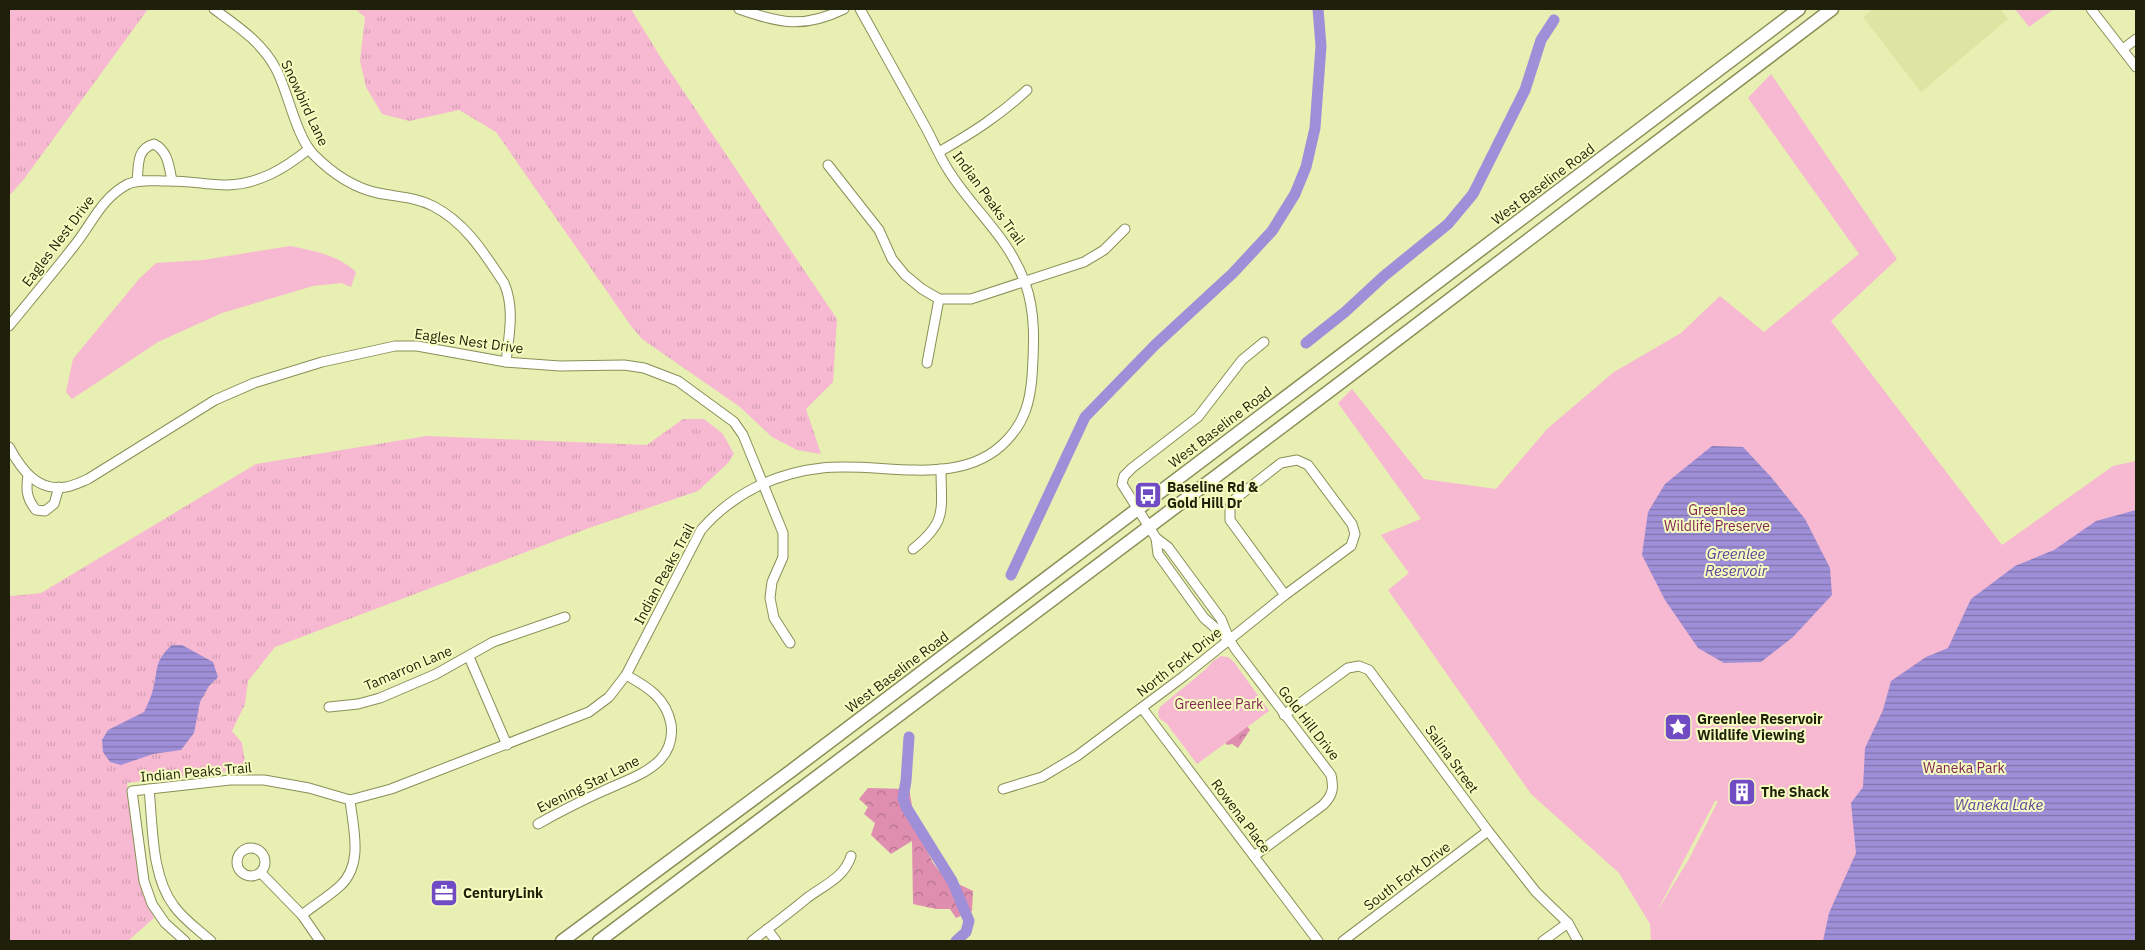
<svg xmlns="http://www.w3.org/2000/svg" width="2145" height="950" font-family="'IBM Plex Sans',sans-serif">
  <defs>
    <pattern id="grass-tufts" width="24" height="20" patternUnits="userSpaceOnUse" patternTransform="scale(1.25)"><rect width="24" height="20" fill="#f7b8d1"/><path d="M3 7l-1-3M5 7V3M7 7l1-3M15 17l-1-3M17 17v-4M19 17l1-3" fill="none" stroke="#d39eb2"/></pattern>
    <pattern id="forest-crowns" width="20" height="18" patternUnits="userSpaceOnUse" patternTransform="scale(1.25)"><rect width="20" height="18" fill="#df8eb0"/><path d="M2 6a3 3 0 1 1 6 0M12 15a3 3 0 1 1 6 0" fill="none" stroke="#b4748d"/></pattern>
    <pattern id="water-rules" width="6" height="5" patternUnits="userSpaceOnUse" patternTransform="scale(1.25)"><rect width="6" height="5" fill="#9f8fd8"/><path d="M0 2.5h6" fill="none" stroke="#8174ad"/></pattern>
  </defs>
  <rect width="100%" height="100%" fill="#e8efb3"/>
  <!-- built -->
  <path fill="#dee5a2" d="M 1873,9 L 2000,9 L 2008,19 L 1921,92 L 1863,17 Z"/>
  <!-- grass -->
  <g fill="url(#grass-tufts)">
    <path d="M 9,9 L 148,9 L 24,179 L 9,196 Z"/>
    <path d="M 355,9 L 631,9 L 661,58 L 837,319 L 833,382 L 806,409 L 821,454 L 797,450 L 772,437 L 740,407 L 642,339 L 631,326 L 496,132 L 459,110 L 409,121 L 382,114 L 366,87 L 360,61 L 365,17 Z"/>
    <path d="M 683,419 L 704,419 L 723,434 L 734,454 L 728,463 L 698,491 L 589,528 L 275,647 L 248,681 L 245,704 L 232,731 L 242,743 L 246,769 L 127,783 L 142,892 L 154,918 L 128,941 L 9,941 L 9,595 L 12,596 L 41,593 L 256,464 L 427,436 L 647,445 Z"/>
  </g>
  <!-- forest -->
  <g fill="url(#forest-crowns)">
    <path d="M 1245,723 L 1250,730 L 1238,748 L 1232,744 L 1227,745 L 1224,741 Z"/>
    <path d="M 868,788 L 909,789 L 916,827 L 933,863 L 944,877 L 973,891 L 972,911 L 956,918 L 950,909 L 936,909 L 913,904 L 912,841 L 891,854 L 871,835 L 875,823 L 864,814 L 868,807 L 859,799 Z"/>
  </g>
  <!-- green -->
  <g fill="#f7b8d1" fill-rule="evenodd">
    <path d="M 2015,9 L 2054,9 L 2029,27 Z"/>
    <path d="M 1771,74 L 1897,259 L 1831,321 L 2002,545 L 2113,466 L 2136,461 L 2136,941 L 1651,941 L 1650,924 L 1619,873 L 1531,794 L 1388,590 L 1409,573 L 1381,535 L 1421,519 L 1338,403 L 1352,389 L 1424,479 L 1496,489 L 1547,429 L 1614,372 L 1681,333 L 1720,296 L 1764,332 L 1859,254 L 1748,98 ZM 1715,801 L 1718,801 L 1689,859 L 1656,913 Z"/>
    <path d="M 290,246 C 314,251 338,255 356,272 L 351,287 L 341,283 L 313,286 L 222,313 L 158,342 L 72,399 L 66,392 L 73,359 L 139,279 L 156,263 L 203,260 Z"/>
    <path d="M 1221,656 L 1228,657 L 1234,662 L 1269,711 L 1197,764 L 1167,724 L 1159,718 L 1158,712 L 1160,707 L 1206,669 L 1213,661 Z"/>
  </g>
  <!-- water -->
  <g fill="url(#water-rules)">
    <path d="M 1712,446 L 1743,447 L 1771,477 L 1805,519 L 1830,568 L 1832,595 L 1793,637 L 1761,662 L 1724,663 L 1698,648 L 1665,600 L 1642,555 L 1648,512 L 1665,484 Z"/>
    <path d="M 2136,510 L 2136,941 L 1823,941 L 1829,913 L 1856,853 L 1851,803 L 1863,787 L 1865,748 L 1883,710 L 1891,681 L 1926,657 L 1948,648 L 1971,599 L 2015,566 L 2054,550 L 2096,521 Z"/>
    <path d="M 172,645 L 182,645 L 213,662 L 218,677 L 209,686 L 200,702 L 194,733 L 181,750 L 153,754 L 121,765 L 110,762 L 103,752 L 102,740 L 108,730 L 144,712 C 147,706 150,699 152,693 C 159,671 152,663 172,645 Z"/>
  </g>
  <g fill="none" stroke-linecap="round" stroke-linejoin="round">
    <!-- canal -->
    <g stroke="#9f8fd8" stroke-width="11">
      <path d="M 1306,343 L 1345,312 L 1384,276 L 1448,224 L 1473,194 L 1525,90 L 1541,40 L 1554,20"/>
      <path d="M 1011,575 L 1085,417 L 1155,345 L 1233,273 L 1272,231 L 1295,194 L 1306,167 L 1315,128 L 1321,46 L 1318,9"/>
      <path d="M 909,737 L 906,781 L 903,798 L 906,807 L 952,881 L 969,921 L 966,932 L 956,941"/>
    </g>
    <!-- street casing -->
    <g stroke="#8a8f57" stroke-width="11">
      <g id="street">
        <path d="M 214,9 C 237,26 262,42 276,69 C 288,91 296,137 314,155 C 331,172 354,188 378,193 C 397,197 416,197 433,206 C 466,223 484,253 504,283 C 515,308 509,335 506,362"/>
        <path d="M 739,9 C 780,23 803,29 844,9"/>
        <path d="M 2091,9 L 2136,67"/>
        <path d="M 2123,49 L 2136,39"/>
        <path d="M 939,152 C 972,133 999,116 1027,90"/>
        <path d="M 828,165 L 879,230 L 892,259 L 905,275 L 922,289 L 939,299 L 971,299 L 1084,262 L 1104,250 L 1125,229"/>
        <path d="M 137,181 C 139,165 136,149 154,144 C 168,151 169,166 172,181"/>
        <path d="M 9,326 C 31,299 53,273 74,246 C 92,224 101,198 128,184 C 140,179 154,181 166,181 C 186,180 206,185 227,185 C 259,184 284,169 309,149"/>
        <path d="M 927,363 L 939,299"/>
        <path d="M 9,447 C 21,469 37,492 66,487 C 73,486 81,482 88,479 L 215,400 L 254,383 L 322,362 L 395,346 L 417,346 L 506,362 L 560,366 L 624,365 L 644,368 L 678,381 L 734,422 L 743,435 L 783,533 L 783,557 L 772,582 L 770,598 L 774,618 L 790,643"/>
        <path d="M 28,475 C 26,489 26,498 36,510 L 45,511 L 54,504 L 59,487"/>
        <path d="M 1156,538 L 1158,554 L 1204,618 L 1228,639"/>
        <path d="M 913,549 C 948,521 941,510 941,469"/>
        <path d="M 469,657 L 507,745"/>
        <path d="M 329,707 L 358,704 L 380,698 L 436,674 L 493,642 L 565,617"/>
        <path d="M 1142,708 L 1318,941"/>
        <path d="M 1284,715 L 1348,668 L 1359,666 L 1369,670 L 1488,831 L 1536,892 L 1568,923 L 1578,941"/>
        <path d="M 149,789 C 153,826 151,876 174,906 C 184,920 199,930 211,941"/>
        <path d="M 1003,789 L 1042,777 L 1077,756 L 1184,676 L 1285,595 L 1351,546 L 1355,534 L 1352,524 L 1308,465 L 1297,460 L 1281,463 L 1235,499 L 1230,507 L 1230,520 L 1285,595"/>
        <path d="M 538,824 C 559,812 581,801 603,791 C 622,782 645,775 660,760 C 670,749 673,738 671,724 C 666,698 648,687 626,675"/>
        <circle cx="251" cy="862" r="14"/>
        <path d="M 1254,856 L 1323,805 C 1333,795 1334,788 1331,775 L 1236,650 L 1230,641 L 1221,619 L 1168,547 L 1156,538 L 1122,484 L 1124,476 L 1132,468 L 1198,417 L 1242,360 L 1264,342"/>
        <path d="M 261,873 L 302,915 L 320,941"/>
        <path d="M 302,915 C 314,905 328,897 340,886 C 364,864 353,828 350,800"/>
        <path d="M 767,929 L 776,941"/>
        <path d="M 185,941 L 165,923 L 152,904 L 144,881 L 132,791 L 230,780 L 264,780 L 309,788 L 350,800 L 391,789 L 589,712 L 609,697 L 626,675 L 701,530 C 732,494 775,473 822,468 C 881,461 961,490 1007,440 C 1025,421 1030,401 1032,377 C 1034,346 1036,312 1025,283 C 1009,237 971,208 947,168 C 939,155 933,141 926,128 C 904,88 882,48 860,9"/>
        <path d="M 752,941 C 770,927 789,913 807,898 C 823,886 845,877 851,856"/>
        <path d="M 1343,941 L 1488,831"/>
        <path d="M 1543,941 L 1568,923"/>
      </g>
    </g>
    <!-- secondary casing -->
    <g stroke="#8a8f57" stroke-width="15">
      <g id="secondary">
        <path d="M 562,941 L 791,771 L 1799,9"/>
        <path d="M 599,941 L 1340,383 L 1832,9"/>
      </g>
    </g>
    <!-- street -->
    <use href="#street" stroke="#fff" stroke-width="9"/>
    <!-- secondary -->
    <use href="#secondary" stroke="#fff" stroke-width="12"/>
  </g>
  <!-- icons -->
  <defs>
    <g id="bus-square" transform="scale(1.4375)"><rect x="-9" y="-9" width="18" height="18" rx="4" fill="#704bc4" stroke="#f5fcc0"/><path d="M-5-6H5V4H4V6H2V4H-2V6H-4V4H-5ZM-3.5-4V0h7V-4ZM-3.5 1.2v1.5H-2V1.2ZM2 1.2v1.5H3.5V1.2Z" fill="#fff"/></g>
    <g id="sight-square" transform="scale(1.4375)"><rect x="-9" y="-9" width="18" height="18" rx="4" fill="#704bc4" stroke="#f5fcc0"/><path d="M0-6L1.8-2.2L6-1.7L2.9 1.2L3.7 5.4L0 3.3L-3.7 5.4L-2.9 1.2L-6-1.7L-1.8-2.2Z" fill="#fff"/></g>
    <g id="building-square" transform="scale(1.4375)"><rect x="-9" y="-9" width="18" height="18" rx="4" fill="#704bc4" stroke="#f5fcc0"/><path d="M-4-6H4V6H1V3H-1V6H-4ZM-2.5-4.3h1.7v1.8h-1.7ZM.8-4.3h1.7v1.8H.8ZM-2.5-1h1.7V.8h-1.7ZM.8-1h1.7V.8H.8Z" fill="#fff"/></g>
    <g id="office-square" transform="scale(1.4375)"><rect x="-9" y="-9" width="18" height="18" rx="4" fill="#704bc4" stroke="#f5fcc0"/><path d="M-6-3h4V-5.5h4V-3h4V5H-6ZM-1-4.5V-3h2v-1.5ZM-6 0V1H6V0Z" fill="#fff"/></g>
  </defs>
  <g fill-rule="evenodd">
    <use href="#bus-square" x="1148" y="495"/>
    <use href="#sight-square" x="1678" y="727"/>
    <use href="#building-square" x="1742" y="792"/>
    <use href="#office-square" x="444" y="893"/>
  </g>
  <g text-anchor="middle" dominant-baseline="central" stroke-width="4" stroke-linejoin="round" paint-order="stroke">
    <!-- street labels -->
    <g font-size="14" fill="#1e2009" stroke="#f5fcc0">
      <text transform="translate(305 103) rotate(65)">Snowbird Lane</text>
      <text transform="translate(1543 184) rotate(-37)">West Baseline Road</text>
      <text transform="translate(989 198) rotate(54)">Indian Peaks Trail</text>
      <text transform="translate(58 241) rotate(-53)">Eagles Nest Drive</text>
      <text transform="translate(469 341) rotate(8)">Eagles Nest Drive</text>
      <text transform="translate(1220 427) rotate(-37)">West Baseline Road</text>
      <text transform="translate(664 574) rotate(-62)">Indian Peaks Trail</text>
      <text transform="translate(1179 662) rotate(-38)">North Fork Drive</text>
      <text transform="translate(408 668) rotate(-23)">Tamarron Lane</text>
      <text transform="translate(897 672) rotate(-37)">West Baseline Road</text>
      <text transform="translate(1309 723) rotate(52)">Gold Hill Drive</text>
      <text transform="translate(1452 759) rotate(54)">Salina Street</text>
      <text transform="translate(196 772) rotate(-5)">Indian Peaks Trail</text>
      <text transform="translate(588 784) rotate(-26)">Evening Star Lane</text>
      <text transform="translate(1241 816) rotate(53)">Rowena Place</text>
      <text transform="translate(1407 876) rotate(-37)">South Fork Drive</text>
    </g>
    <!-- poi labels -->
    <g font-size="14" font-weight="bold" fill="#1e2009" stroke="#f5fcc0" text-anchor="start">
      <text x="1167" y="487">Baseline Rd &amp;<tspan x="1167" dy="16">Gold Hill Dr</tspan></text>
      <text x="1697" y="719">Greenlee Reservoir<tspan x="1697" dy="16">Wildlife Viewing</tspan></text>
      <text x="1761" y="792">The Shack</text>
      <text x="463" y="893">CenturyLink</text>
    </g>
    <!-- park labels -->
    <g font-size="14" fill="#832555" stroke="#f5fcc0">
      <text x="1717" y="510">Greenlee<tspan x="1717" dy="16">Wildlife Preserve</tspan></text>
      <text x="1219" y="704">Greenlee Park</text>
      <text x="1964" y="768">Waneka Park</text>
    </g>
    <!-- water labels -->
    <g font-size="15" font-style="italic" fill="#5c449b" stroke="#f5fcc0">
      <text x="1736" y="553">Greenlee<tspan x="1736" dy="17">Reservoir</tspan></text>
      <text x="1999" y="804">Waneka Lake</text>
    </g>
  </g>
  <!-- border -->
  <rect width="2145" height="950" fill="none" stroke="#1e2009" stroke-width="20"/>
</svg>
